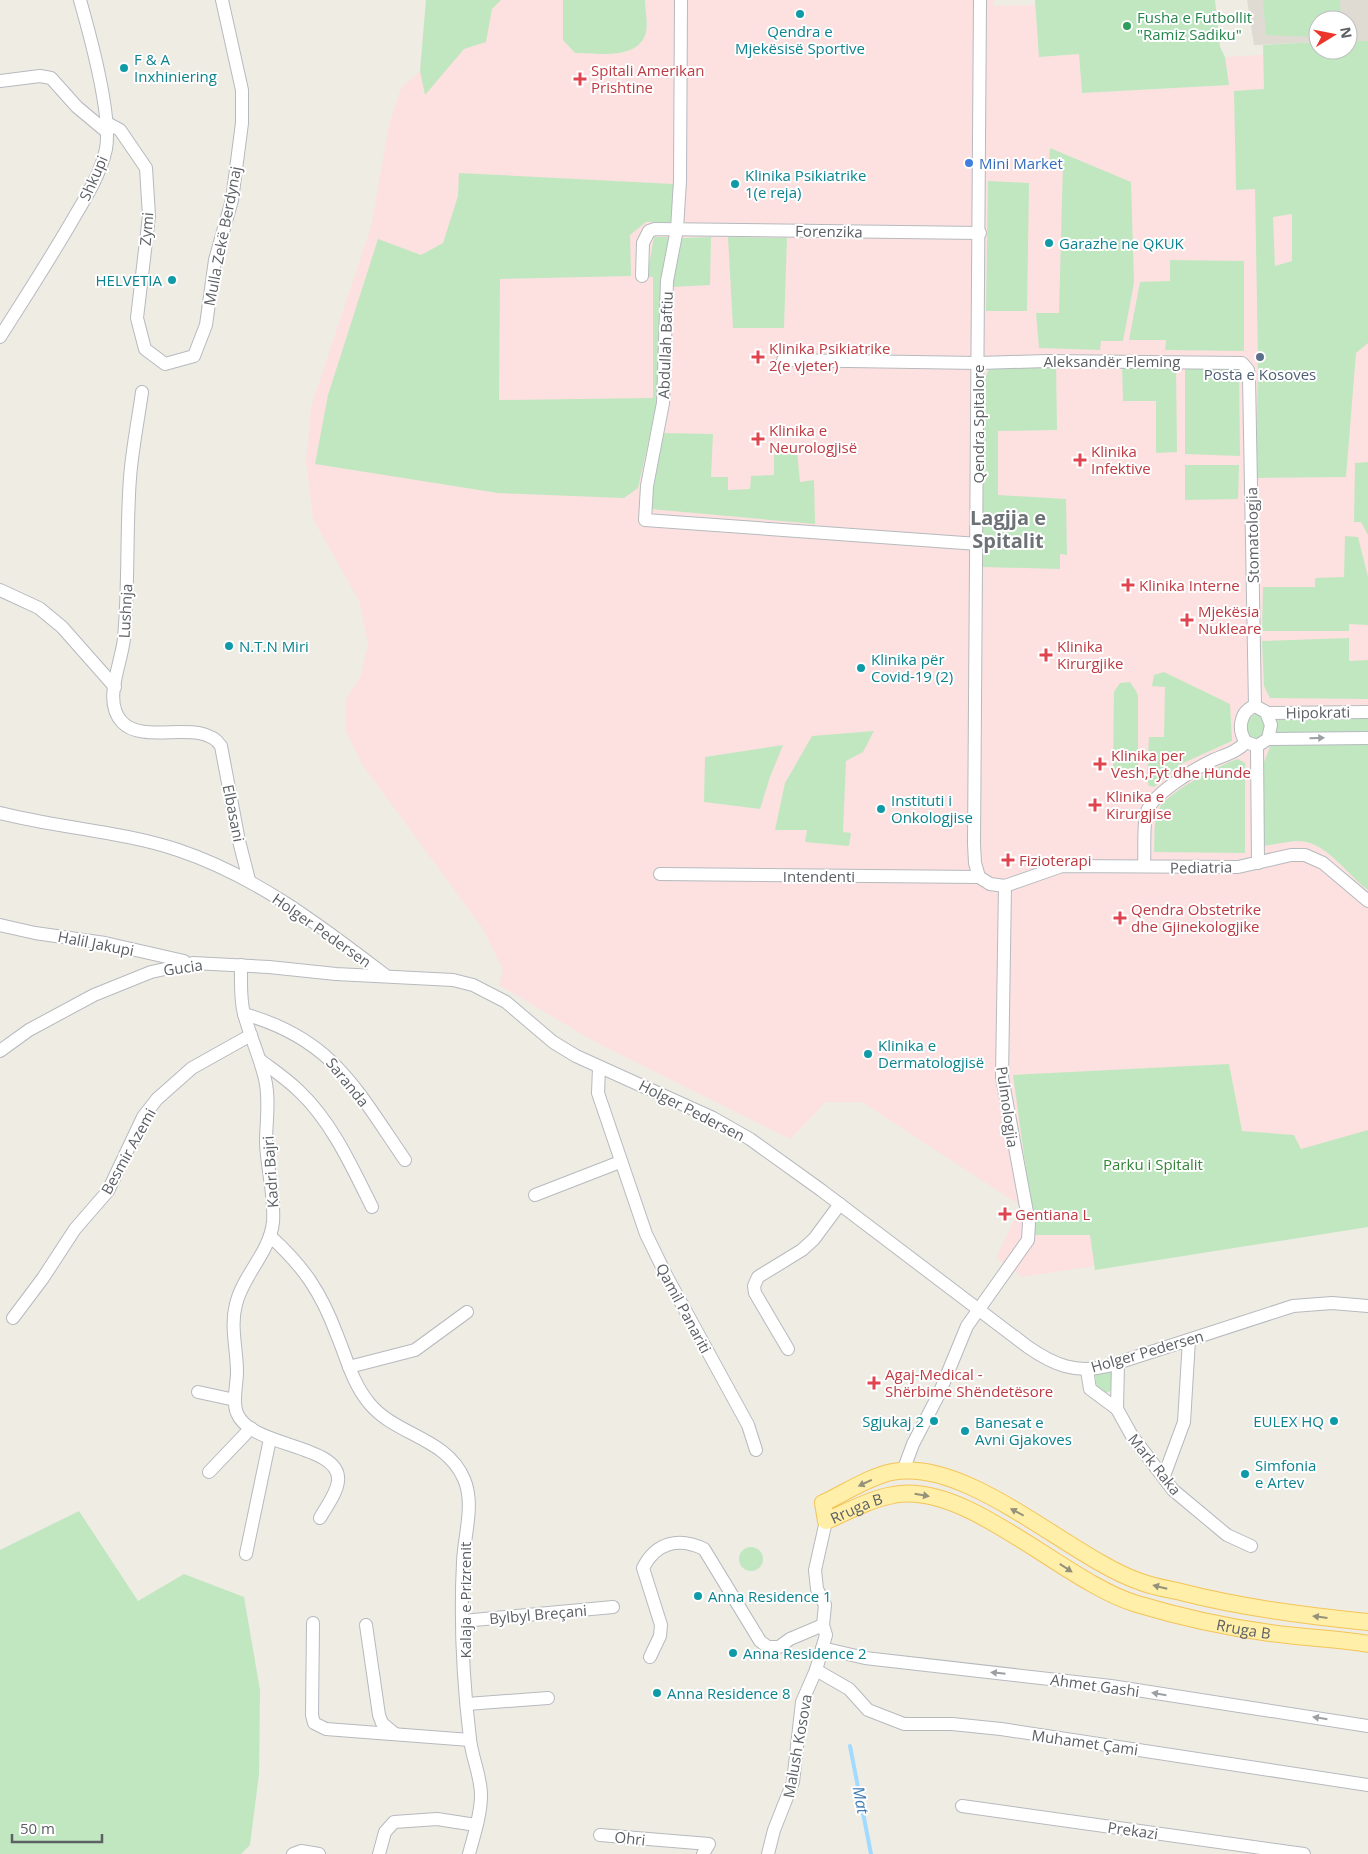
<svg xmlns="http://www.w3.org/2000/svg" width="1368" height="1854" font-family="'Open Sans',sans-serif">
  <rect width="100%" height="100%" fill="#efece4"/>
  <!-- education -->
  <path fill="#dfdbd2" d="M 1247,0 L 1368,0 L 1368,41 L 1348,41 L 1348,20 L 1318,20 L 1318,42 L 1254,45 Z"/>
  <!-- medical -->
  <path fill="#fce1e0" d="M 426,0 L 994,0 L 994,6 L 1035,5 L 1039,57 L 1079,54 L 1082,93 L 1228,85 L 1225,57 L 1348,50 L 1368,41 L 1368,1224 L 1022,1277 L 996,1258 L 1021,1206 L 862,1102 L 826,1102 L 790,1139 L 595,1042 L 499,985 L 503,970 L 483,929 L 361,763 L 346,731 L 346,699 L 361,676 L 368,644 L 359,601 L 313,519 L 306,461 L 311,407 L 371,227 L 389,125 L 401,88 L 420,71 Z"/>
  <!-- green -->
  <g fill="#c1e7c0" fill-rule="evenodd">
    <path d="M 426,0 L 501,0 L 492,9 L 486,42 L 464,49 L 425,95 L 420,71 Z"/>
    <path d="M 563,0 L 645,0 C 645,10 648,22 646,32 C 639,61 596,53 575,53 L 563,40 Z"/>
    <path d="M 1035,0 L 1215,0 L 1220,47 L 1225,57 L 1229,85 L 1082,93 L 1079,54 L 1039,57 Z"/>
    <path d="M 1263,0 L 1340,0 L 1341,20 L 1318,20 L 1318,37 L 1266,35 Z"/>
    <path d="M 1348,41 L 1368,41 L 1368,343 L 1356,353 L 1346,477 L 1256,478 L 1258,359 L 1255,189 L 1236,190 L 1234,91 L 1264,89 L 1263,45 L 1318,42 L 1318,50 L 1348,50 ZM 1292,214 L 1292,261 L 1275,266 L 1273,217 Z"/>
    <path d="M 1050,148 L 1131,182 L 1134,283 L 1123,341 L 1101,341 L 1100,350 L 1039,348 L 1036,313 L 1059,313 L 1063,162 L 1049,161 Z"/>
    <path d="M 459,173 L 673,184 L 672,222 L 646,222 L 630,235 L 631,276 L 500,279 L 499,400 L 653,398 L 653,277 L 647,277 L 654,237 L 669,237 L 663,267 L 656,409 L 638,488 L 624,498 L 498,493 L 315,464 L 328,395 L 378,239 L 421,255 L 443,243 L 458,196 Z"/>
    <path d="M 988,181 L 1029,183 L 1027,311 L 986,311 Z"/>
    <path d="M 711,237 L 710,285 L 671,287 L 682,238 Z"/>
    <path d="M 728,237 L 787,238 L 784,328 L 733,328 Z"/>
    <path d="M 1170,260 L 1244,261 L 1244,351 L 1165,350 L 1166,340 L 1129,340 L 1140,282 L 1170,281 Z"/>
    <path d="M 1056,362 L 1057,430 L 998,431 L 998,495 L 1066,499 L 1067,555 L 1060,554 L 1060,569 L 982,567 L 985,379 L 989,369 L 997,364 Z"/>
    <path d="M 1122,364 L 1176,364 L 1177,452 L 1156,453 L 1156,401 L 1123,401 Z"/>
    <path d="M 1185,367 L 1239,367 L 1240,456 L 1185,454 Z"/>
    <path d="M 662,433 L 713,434 L 711,477 L 728,477 L 728,490 L 750,489 L 751,476 L 774,475 L 774,455 L 797,451 L 800,482 L 814,480 L 815,524 L 650,509 Z"/>
    <path d="M 1368,462 L 1368,535 L 1361,522 L 1354,522 L 1355,463 Z"/>
    <path d="M 1185,465 L 1239,465 L 1238,499 L 1185,500 Z"/>
    <path d="M 1345,536 L 1358,537 L 1368,577 L 1368,625 L 1349,624 L 1349,631 L 1262,631 L 1263,587 L 1315,587 L 1315,578 L 1344,577 Z"/>
    <path d="M 1349,638 L 1349,661 L 1368,660 L 1368,699 L 1270,698 L 1264,686 L 1262,641 Z"/>
    <path d="M 1164,672 L 1230,704 L 1232,741 L 1181,764 L 1154,787 L 1149,786 L 1147,779 L 1149,737 L 1164,737 L 1165,687 L 1152,686 L 1154,675 Z"/>
    <path d="M 1130,682 L 1136,691 L 1138,696 L 1138,777 L 1113,777 L 1114,692 L 1120,683 Z"/>
    <path d="M 1256,713 L 1260,713 L 1266,723 L 1264,735 L 1254,739 L 1247,734 L 1247,721 Z"/>
    <path d="M 1368,715 L 1368,733 L 1276,734 L 1276,716 Z"/>
    <path d="M 874,731 L 863,752 L 846,761 L 843,832 L 851,833 L 849,846 L 805,842 L 807,830 L 775,830 L 785,783 L 812,736 Z"/>
    <path d="M 1272,742 L 1368,742 L 1368,890 C 1346,874 1325,839 1296,841 C 1285,842 1273,845 1261,846 L 1262,767 Z"/>
    <path d="M 783,745 L 770,777 L 760,809 L 704,802 L 705,757 Z"/>
    <path d="M 1238,759 L 1245,763 L 1245,853 L 1154,852 C 1155,839 1153,821 1159,809 C 1166,793 1221,764 1238,759 Z"/>
    <path d="M 1229,1064 L 1242,1131 L 1294,1135 L 1301,1149 L 1368,1130 L 1368,1227 L 1095,1270 L 1090,1235 L 1035,1235 L 1013,1075 Z"/>
    <path d="M 1112,1369 L 1113,1390 L 1105,1393 L 1097,1388 L 1095,1373 Z"/>
    <path d="M 79,1511 L 138,1601 L 184,1574 L 244,1597 L 260,1690 L 259,1774 L 250,1845 L 241,1854 L 0,1854 L 0,1550 Z"/>
    <circle cx="751" cy="1559" r="12"/>
  </g>
  <g fill="none" stroke-linecap="round" stroke-linejoin="round">
    <!-- stream -->
    <path stroke="#a3daff" stroke-width="4" d="M 850,1746 L 871,1854"/>
    <!-- minor casing -->
    <g stroke="#b6babe" stroke-width="14">
      <g id="minor">
        <path d="M 681,0 L 680,181 L 677,229 L 667,281 L 663,403 L 647,486 L 645,520 L 978,544"/>
        <path d="M 0,81 L 40,76 L 51,78 L 77,107 L 107,132"/>
        <path d="M 107,123 L 120,130 L 146,168 L 149,216 L 137,318 L 145,349 L 165,364 L 194,356 L 206,325 L 215,260 L 232,200 L 242,123 L 242,90 L 222,0"/>
        <path d="M 642,276 L 643,243 L 649,231 L 655,229 L 980,233"/>
        <path d="M 0,337 C 26,296 52,256 76,214 C 88,194 101,172 106,149 C 112,115 90,35 80,0"/>
        <path d="M 783,360 L 979,363 L 1046,361 L 1242,363 L 1248,370 L 1249,377 L 1255,706"/>
        <path d="M 142,392 C 138,421 132,450 130,478 C 126,531 129,585 124,638 C 122,663 102,701 122,722 C 144,746 202,717 221,746 L 239,841 L 249,880"/>
        <path d="M 0,590 L 39,608 L 62,627 L 115,687"/>
        <path d="M 1255,706 L 1266,712 L 1271,725 L 1268,739 L 1257,746 L 1246,742 C 1237,730 1240,711 1255,706 Z"/>
        <path d="M 1267,713 L 1368,712"/>
        <path d="M 1268,739 L 1368,738"/>
        <path d="M 1257,746 L 1258,863"/>
        <path d="M 0,813 C 59,828 120,831 178,850 C 256,876 321,926 385,975"/>
        <path d="M 1144,865 C 1145,849 1143,831 1146,815 C 1149,795 1195,769 1213,760 C 1225,755 1237,752 1246,742"/>
        <path d="M 660,874 L 979,877"/>
        <path d="M 979,877 L 975,863 L 974,844 L 980,0"/>
        <path d="M 979,877 L 990,884 L 1005,886 L 1062,866 L 1238,867 L 1291,855 L 1305,855 L 1323,863 L 1368,901"/>
        <path d="M 0,925 L 35,933 L 105,943 L 184,961"/>
        <path d="M 241,965 C 241,981 240,999 244,1014 C 250,1036 260,1057 265,1079 C 270,1100 266,1122 266,1143 C 267,1169 275,1195 273,1222 C 270,1252 243,1275 236,1304 C 230,1327 237,1349 237,1372 C 237,1385 232,1401 237,1413 C 250,1448 342,1444 338,1481 C 337,1493 326,1507 320,1518"/>
        <path d="M 244,1014 C 333,1039 356,1089 405,1160"/>
        <path d="M 0,1051 L 29,1030 L 94,995 L 151,972 L 193,963 L 269,967 L 336,974 L 453,980 L 473,985 L 506,1002 L 553,1042 L 576,1056 L 713,1118 L 750,1139 L 821,1190 L 1028,1347 C 1054,1365 1076,1374 1108,1366 L 1293,1306 L 1332,1303 L 1368,1306"/>
        <path d="M 260,1060 C 273,1070 287,1079 299,1091 C 332,1122 352,1167 372,1207"/>
        <path d="M 599,1068 L 598,1093 L 646,1234 L 667,1277 L 748,1425 L 756,1450"/>
        <path d="M 535,1195 L 620,1162"/>
        <path d="M 270,1236 C 304,1267 321,1292 337,1335 C 347,1359 352,1382 369,1403 C 396,1436 446,1437 464,1479 C 475,1504 464,1536 463,1562 C 460,1620 463,1681 470,1739 C 472,1758 481,1776 481,1795 C 481,1815 474,1835 469,1854"/>
        <path d="M 13,1318 L 43,1278 L 75,1229 L 108,1191 L 143,1117 L 157,1099 L 192,1068 L 251,1035"/>
        <path d="M 788,1349 L 755,1293 L 754,1286 L 758,1277 L 802,1250 L 814,1239 L 840,1204"/>
        <path d="M 349,1367 L 415,1350 L 467,1312"/>
        <path d="M 1087,1370 L 1090,1389 L 1117,1409 L 1118,1363"/>
        <path d="M 198,1392 L 235,1400"/>
        <path d="M 1117,1409 L 1132,1436 L 1173,1490 L 1227,1535 L 1251,1546"/>
        <path d="M 903,1471 L 913,1444 L 939,1394 L 967,1326 L 1028,1240 L 1029,1223 L 1002,1077 L 1005,886"/>
        <path d="M 209,1472 L 251,1428"/>
        <path d="M 1164,1476 L 1184,1422 L 1189,1340"/>
        <path d="M 246,1554 L 270,1439"/>
        <path d="M 463,1621 L 613,1607"/>
        <path d="M 313,1623 L 312,1715 L 314,1723 L 326,1729 L 470,1740"/>
        <path d="M 366,1625 L 379,1715 L 382,1723 L 395,1734"/>
        <path d="M 822,1648 L 865,1658 L 1111,1686 L 1368,1726"/>
        <path d="M 650,1657 L 660,1636 L 661,1625 L 643,1568 C 656,1542 679,1537 704,1549 L 760,1641 L 768,1647 L 779,1647 L 790,1639 L 823,1625"/>
        <path d="M 816,1670 L 849,1689 L 868,1710 L 904,1724 L 952,1724 L 1001,1729 L 1368,1785"/>
        <path d="M 467,1704 L 548,1698"/>
        <path d="M 962,1806 L 1304,1854"/>
        <path d="M 600,1835 L 709,1844 L 703,1854"/>
        <path d="M 293,1854 L 301,1851 L 319,1854"/>
        <path d="M 379,1854 L 385,1832 L 394,1822 L 437,1819 L 476,1825"/>
        <path d="M 768,1854 L 774,1830 L 793,1782 L 802,1702 L 816,1670 L 826,1635 L 823,1625 L 825,1605 L 817,1589 L 815,1570 L 826,1521"/>
      </g>
    </g>
    <!-- major casing -->
    <g stroke="#f4c458" stroke-width="18">
      <g id="major">
        <path id="s1" d="M 1368,1622 C 1305,1616 1243,1608 1181,1592 C 1168,1589 1154,1587 1141,1582 C 1070,1558 969,1457 892,1472 C 870,1476 843,1494 823,1503 L 826,1521 C 847,1512 870,1499 893,1495 C 967,1480 1065,1583 1137,1604 C 1180,1617 1226,1627 1270,1633 C 1303,1638 1336,1638 1368,1644"/>
      </g>
    </g>
    <!-- minor -->
    <use href="#minor" stroke="#fff" stroke-width="12"/>
    <!-- major -->
    <use href="#major" stroke="#ffefa8" stroke-width="16"/>
  </g>
  <!-- one-way arrows -->
  <defs><path id="oneway-solid" d="M-6-.8H1V-3.2L6.5 0L1 3.2V.8H-6Z" transform="scale(1.25)"/></defs>
  <g fill="#9da0a3">
    <use href="#oneway-solid" transform="translate(1317 738) rotate(-1)"/>
    <use href="#oneway-solid" transform="translate(998 1673) rotate(-174)"/>
    <use href="#oneway-solid" transform="translate(1159 1694) rotate(-170)"/>
    <use href="#oneway-solid" transform="translate(1320 1718) rotate(-171)"/>
  </g>
  <g fill="#95927c">
    <use href="#oneway-solid" transform="translate(865 1483) rotate(155)"/>
    <use href="#oneway-solid" transform="translate(922 1495) rotate(10)"/>
    <use href="#oneway-solid" transform="translate(1017 1512) rotate(-152)"/>
    <use href="#oneway-solid" transform="translate(1066 1568) rotate(33)"/>
    <use href="#oneway-solid" transform="translate(1160 1587) rotate(-166)"/>
    <use href="#oneway-solid" transform="translate(1320 1617) rotate(-173)"/>
  </g>
  <!-- markers -->
  <g fill="#0f9aa8" stroke="#fff" stroke-width="2">
    <circle cx="800" cy="14" r="5"/>
    <circle cx="124" cy="68" r="5"/>
    <circle cx="735" cy="184" r="5"/>
    <circle cx="1049" cy="243" r="5"/>
    <circle cx="172" cy="280" r="5"/>
    <circle cx="229" cy="646" r="5"/>
    <circle cx="861" cy="668" r="5"/>
    <circle cx="881" cy="809" r="5"/>
    <circle cx="868" cy="1054" r="5"/>
    <circle cx="934" cy="1421" r="5"/>
    <circle cx="1334" cy="1421" r="5"/>
    <circle cx="965" cy="1431" r="5"/>
    <circle cx="1245" cy="1474" r="5"/>
    <circle cx="698" cy="1596" r="5"/>
    <circle cx="733" cy="1653" r="5"/>
    <circle cx="657" cy="1693" r="5"/>
  </g>
  <circle fill="#2e9e5b" stroke="#fff" stroke-width="2" cx="1127" cy="26" r="5"/>
  <g fill="#e0444e" stroke="#fff" stroke-width="2">
    <path d="M577.5 71.5h5v5h5v5h-5v5h-5v-5h-5v-5h5z"/>
    <path d="M755.5 349.5h5v5h5v5h-5v5h-5v-5h-5v-5h5z"/>
    <path d="M755.5 431.5h5v5h5v5h-5v5h-5v-5h-5v-5h5z"/>
    <path d="M1077.5 452.5h5v5h5v5h-5v5h-5v-5h-5v-5h5z"/>
    <path d="M1125.5 577.5h5v5h5v5h-5v5h-5v-5h-5v-5h5z"/>
    <path d="M1184.5 612.5h5v5h5v5h-5v5h-5v-5h-5v-5h5z"/>
    <path d="M1043.5 647.5h5v5h5v5h-5v5h-5v-5h-5v-5h5z"/>
    <path d="M1097.5 756.5h5v5h5v5h-5v5h-5v-5h-5v-5h5z"/>
    <path d="M1092.5 797.5h5v5h5v5h-5v5h-5v-5h-5v-5h5z"/>
    <path d="M1005.5 852.5h5v5h5v5h-5v5h-5v-5h-5v-5h5z"/>
    <path d="M1117.5 910.5h5v5h5v5h-5v5h-5v-5h-5v-5h5z"/>
    <path d="M1002.5 1206.5h5v5h5v5h-5v5h-5v-5h-5v-5h5z"/>
    <path d="M871.5 1375.5h5v5h5v5h-5v5h-5v-5h-5v-5h5z"/>
  </g>
  <circle fill="#3f7fe0" stroke="#fff" stroke-width="2" cx="969" cy="163" r="5"/>
  <circle fill="#5c6f8a" stroke="#fff" stroke-width="2" cx="1260" cy="357" r="5"/>
  <g text-anchor="middle" dominant-baseline="central" stroke-width="4" stroke-linejoin="round" paint-order="stroke">
    <!-- leisure labels -->
    <g font-size="15" fill="#27864d" stroke="#fff" text-anchor="start">
      <text x="1137" y="17">Fusha e Futbollit<tspan x="1137" dy="17">"Ramiz Sadiku"</tspan></text>
    </g>
    <!-- culture labels -->
    <g font-size="15" fill="#0d838f" stroke="#fff" text-anchor="start">
      <text x="800" y="31" text-anchor="middle">Qendra e<tspan x="800" dy="17">Mjekësisë Sportive</tspan></text>
      <text x="134" y="59">F &amp; A<tspan x="134" dy="17">Inxhiniering</tspan></text>
      <text x="745" y="175">Klinika Psikiatrike<tspan x="745" dy="17">1(e reja)</tspan></text>
      <text x="1059" y="243">Garazhe ne QKUK</text>
      <text x="162" y="280" text-anchor="end">HELVETIA</text>
      <text x="239" y="646">N.T.N Miri</text>
      <text x="871" y="659">Klinika për<tspan x="871" dy="17">Covid-19 (2)</tspan></text>
      <text x="891" y="800">Instituti i<tspan x="891" dy="17">Onkologjise</tspan></text>
      <text x="878" y="1045">Klinika e<tspan x="878" dy="17">Dermatologjisë</tspan></text>
      <text x="924" y="1421" text-anchor="end">Sgjukaj 2</text>
      <text x="1324" y="1421" text-anchor="end">EULEX HQ</text>
      <text x="975" y="1422">Banesat e<tspan x="975" dy="17">Avni Gjakoves</tspan></text>
      <text x="1255" y="1465">Simfonia<tspan x="1255" dy="17">e Artev</tspan></text>
      <text x="708" y="1596">Anna Residence 1</text>
      <text x="743" y="1653">Anna Residence 2</text>
      <text x="667" y="1693">Anna Residence 8</text>
    </g>
    <!-- health labels -->
    <g font-size="15" fill="#be3a42" stroke="#fff" text-anchor="start">
      <text x="591" y="70">Spitali Amerikan<tspan x="591" dy="17">Prishtine</tspan></text>
      <text x="769" y="348">Klinika Psikiatrike<tspan x="769" dy="17">2(e vjeter)</tspan></text>
      <text x="769" y="430">Klinika e<tspan x="769" dy="17">Neurologjisë</tspan></text>
      <text x="1091" y="451">Klinika<tspan x="1091" dy="17">Infektive</tspan></text>
      <text x="1139" y="585">Klinika Interne</text>
      <text x="1198" y="611">Mjekësia<tspan x="1198" dy="17">Nukleare</tspan></text>
      <text x="1057" y="646">Klinika<tspan x="1057" dy="17">Kirurgjike</tspan></text>
      <text x="1111" y="755">Klinika per<tspan x="1111" dy="17">Vesh,Fyt dhe Hunde</tspan></text>
      <text x="1106" y="796">Klinika e<tspan x="1106" dy="17">Kirurgjise</tspan></text>
      <text x="1019" y="860">Fizioterapi</text>
      <text x="1131" y="909">Qendra Obstetrike<tspan x="1131" dy="17">dhe Gjinekologjike</tspan></text>
      <text x="1015" y="1214">Gentiana L</text>
      <text x="885" y="1374">Agaj-Medical -<tspan x="885" dy="17">Shërbime Shëndetësore</tspan></text>
    </g>
    <!-- shop labels -->
    <g font-size="15" fill="#366cbe" stroke="#fff" text-anchor="start">
      <text x="979" y="163">Mini Market</text>
    </g>
    <!-- street labels -->
    <g font-size="15" fill="#5c6065" stroke="#fff">
      <text transform="translate(93 178) rotate(-66)">Shkupi</text>
      <text transform="translate(146 229) rotate(-85)">Zymi</text>
      <text transform="translate(829 231) rotate(1)">Forenzika</text>
      <text transform="translate(222 236) rotate(-79)">Mulla Zekë Berdynaj</text>
      <text transform="translate(665 345) rotate(-88)">Abdullah Baftiu</text>
      <text x="1112" y="361">Aleksandër Fleming</text>
      <text transform="translate(978 424) rotate(-90)">Qendra Spitalore</text>
      <text transform="translate(1252 535) rotate(-91)">Stomatologjia</text>
      <text transform="translate(125 611) rotate(-87)">Lushnja</text>
      <text transform="translate(1318 712) rotate(-1)">Hipokrati</text>
      <text transform="translate(234 813) rotate(79)">Elbasani</text>
      <text transform="translate(1201 867) rotate(-1)">Pediatria</text>
      <text x="819" y="876">Intendenti</text>
      <text transform="translate(322 930) rotate(35)">Holger Pedersen</text>
      <text transform="translate(96 943) rotate(11)">Halil Jakupi</text>
      <text transform="translate(183 967) rotate(-8)">Gucia</text>
      <text transform="translate(348 1082) rotate(51)">Saranda</text>
      <text transform="translate(1008 1107) rotate(82)">Pulmologjia</text>
      <text transform="translate(692 1110) rotate(27)">Holger Pedersen</text>
      <text transform="translate(128 1151) rotate(-61)">Besmir Azemi</text>
      <text transform="translate(270 1172) rotate(-94)">Kadri Bajri</text>
      <text transform="translate(684 1308) rotate(62)">Qamil Panariti</text>
      <text transform="translate(1147 1351) rotate(-16)">Holger Pedersen</text>
      <text transform="translate(1155 1464) rotate(51)">Mark Raka</text>
      <text stroke="none"><textPath href="#s1" startOffset="635">Rruga B</textPath></text>
      <text transform="translate(465 1600) rotate(-90)">Kalaja e Prizrenit</text>
      <text transform="translate(538 1614) rotate(-5)">Bylbyl Breçani</text>
      <text stroke="none"><textPath href="#s1" startOffset="1055">Rruga B</textPath></text>
      <text transform="translate(1095 1685) rotate(8)">Ahmet Gashi</text>
      <text transform="translate(1085 1742) rotate(8)">Muhamet Çami</text>
      <text transform="translate(797 1746) rotate(-80)">Malush Kosova</text>
      <text transform="translate(1133 1830) rotate(8)">Prekazi</text>
      <text transform="translate(630 1838) rotate(6)">Ohri</text>
    </g>
    <!-- service labels -->
    <g font-size="15" fill="#4e5e75" stroke="#fff">
      <text x="1260" y="374">Posta e Kosoves</text>
    </g>
    <!-- park labels -->
    <g font-size="15" fill="#338535" stroke="#fff">
      <text x="1153" y="1164">Parku i Spitalit</text>
    </g>
    <!-- water labels -->
    <g font-size="16" font-style="italic" fill="#3e7ab3" stroke="#fff">
      <text transform="translate(861 1800) rotate(79)">Mat</text>
    </g>
    <!-- district labels -->
    <g font-size="20" font-weight="bold" fill="#6d7277" stroke="#fff">
      <text x="1008" y="517">Lagjja e<tspan x="1008" dy="23">Spitalit</tspan></text>
    </g>
  </g>
  <!-- north arrow -->
  <g transform="translate(1333 35) rotate(80)"><circle r="24" fill="#ffffff" stroke="#bebfc1"/>
  <path d="M0-4L9 19L0 12L-9 19Z" fill="#ec362c"/>
  <text y="-8" font-size="14" font-weight="bold" text-anchor="middle" fill="#5c6065">N</text>
  </g>
  <!-- scale -->
  <path d="M12 1834v8h90v-8" fill="none" stroke="#5c6065" stroke-width="2.5"/>
  <text x="20" y="1834" font-size="15" fill="#5c6065" stroke="#ffffff" stroke-width="4" paint-order="stroke">50 m</text>
</svg>
